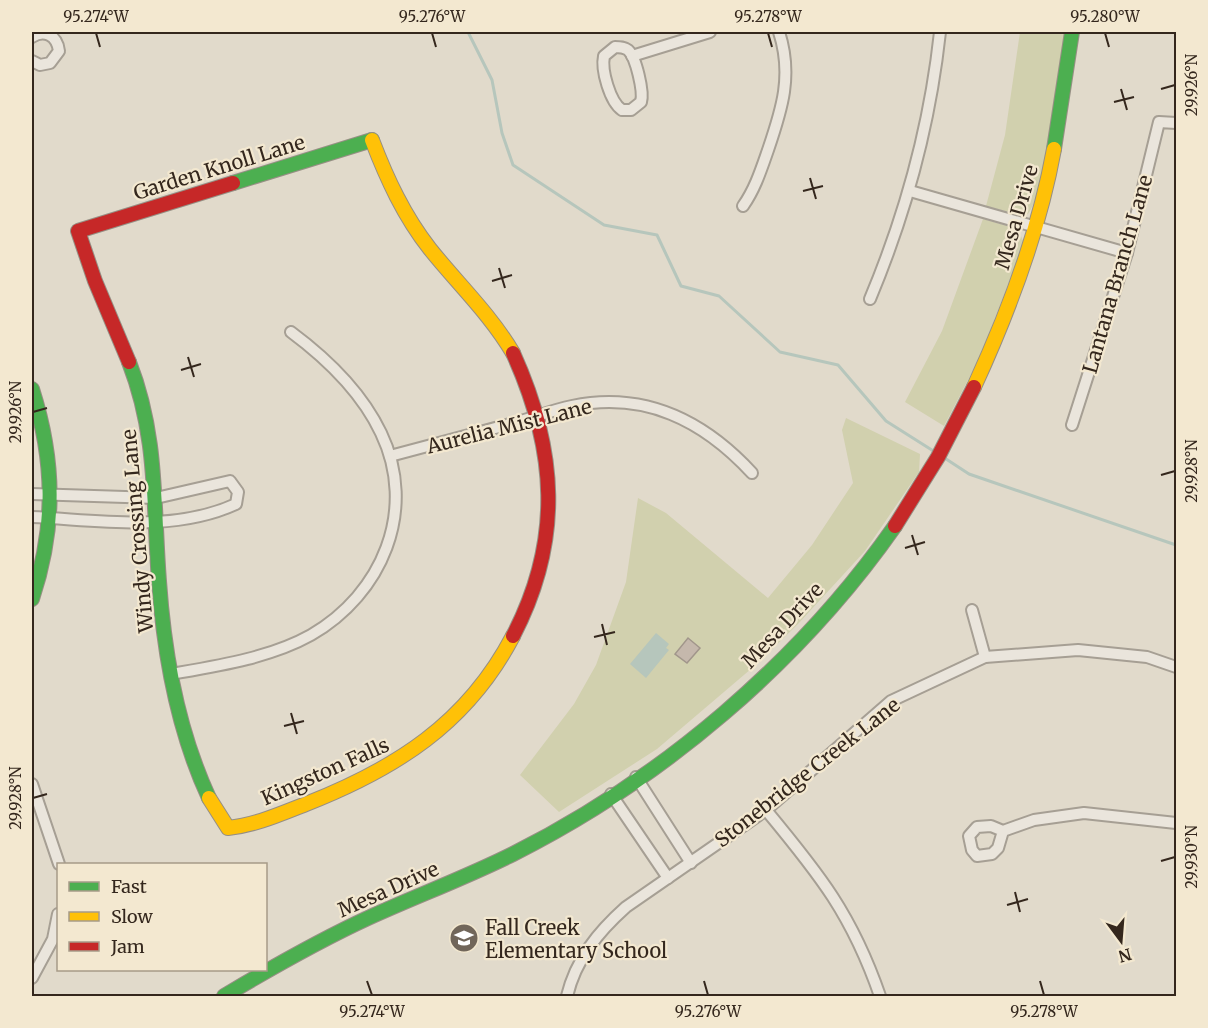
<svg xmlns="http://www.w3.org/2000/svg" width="1208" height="1028" font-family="Merriweather,serif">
  <rect width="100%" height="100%" fill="#e1dacb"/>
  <!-- green -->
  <g fill="#d1d0ae">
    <path d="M 1020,32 L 1066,32 C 1060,80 1054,127 1042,175 C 1038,188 1036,202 1028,214 L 1020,215 L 986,206 L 1005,135 Z"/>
    <path d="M 983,219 L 1018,229 L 1024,243 L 980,357 L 944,426 L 905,402 L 942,331 Z"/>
    <path d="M 846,418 L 920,454 L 919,472 L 865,551 L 798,624 L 758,663 L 657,749 L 559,812 L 520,775 L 574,704 L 596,665 L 626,582 L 638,498 L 666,513 L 768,598 L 812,545 L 853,483 L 842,430 Z"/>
  </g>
  <!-- water -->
  <path fill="#b6c6bc" d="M 656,633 L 669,644 L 666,648 L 669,650 L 646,678 L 630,664 Z"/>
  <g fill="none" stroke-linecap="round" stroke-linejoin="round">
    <!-- stream -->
    <g stroke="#b6c6bc" stroke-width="3">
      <path d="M 468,32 L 492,80 L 502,133 L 513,165 L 604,225 L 657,235 L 681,286 L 719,296 L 780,352 L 838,365 L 886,421 L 935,452"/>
      <path d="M 943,457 L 969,474 L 1176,545"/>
    </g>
  </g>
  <!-- building -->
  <path fill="#c5b8ac" stroke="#a1968b" stroke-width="1.5" d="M 688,638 L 700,648 L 687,663 L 675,654 Z"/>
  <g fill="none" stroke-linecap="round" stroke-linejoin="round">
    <!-- street casing -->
    <g stroke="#a69f94" stroke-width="14">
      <g id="street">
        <path d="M 32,37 C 44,29 57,35 59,51 L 50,63 L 40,65 L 32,61"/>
        <path d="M 615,47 C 620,47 624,47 628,50 C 636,57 644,92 641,102 L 631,110 L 622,110 C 610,102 601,70 604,56 Z"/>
        <path d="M 632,56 L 710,32"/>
        <path d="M 910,191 L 1127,253"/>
        <path d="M 743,206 C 755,189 761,170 768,150 C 782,109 793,75 779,32"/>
        <path d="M 870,299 C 906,213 930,124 940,32"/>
        <path d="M 1072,425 L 1127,253 L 1159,122 L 1176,123"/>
        <path d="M 390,456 C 431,445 473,434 514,423 C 533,418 552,410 572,406 C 645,391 703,420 752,473"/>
        <path d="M 32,494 L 156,498 L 230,481 L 238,492 L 236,504 C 173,533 99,520 32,517"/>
        <path d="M 972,610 L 985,657"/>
        <path d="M 171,674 C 217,666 270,658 311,635 C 382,594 418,510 381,433 C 362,393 326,358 291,332"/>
        <path d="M 636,777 L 691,863"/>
        <path d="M 32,784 L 59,864"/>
        <path d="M 611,794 L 668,878"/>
        <path d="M 766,810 C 820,875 852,915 880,996"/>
        <path d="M 1003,831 L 998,848 L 992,854 L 977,856 L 972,850 L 969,836 L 977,827 L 991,826 L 1003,831 L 1034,820 L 1084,813 L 1176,823"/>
        <path d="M 32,978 L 53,939 L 58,914"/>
        <path d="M 567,996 C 576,959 598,932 626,907 L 766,810 L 891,701 L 985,657 L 1078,650 L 1147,657 L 1176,667"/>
      </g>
    </g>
    <!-- fast casing -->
    <g stroke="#968f84" stroke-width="16">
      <g id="fast">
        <path d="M 1054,149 L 1072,32"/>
        <path d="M 233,183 L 372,140"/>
        <path d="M 129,362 C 158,436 153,504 159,581 C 164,654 178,731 209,798"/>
        <path d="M 32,389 C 55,461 56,527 32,599"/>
        <path d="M 224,996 C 271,968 318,941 368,918 C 416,896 465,878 513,854 C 662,779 799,663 895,526"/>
      </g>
    </g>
    <!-- slow casing -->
    <g stroke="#968f84" stroke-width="16">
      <g id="slow">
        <path d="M 372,140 C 387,179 404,216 430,249 C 458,284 490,314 513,353"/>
        <path d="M 974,387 C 1009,311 1039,232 1054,149"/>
        <path d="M 209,798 L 228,828 C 256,825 280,814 306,804 C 395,769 467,724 513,636"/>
      </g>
    </g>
    <!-- jam casing -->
    <g stroke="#968f84" stroke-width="16">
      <g id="jam">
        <path d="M 513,353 C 557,450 563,540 513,636"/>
        <path d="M 129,362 L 95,281 L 78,231 L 233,183"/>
        <path d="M 895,526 L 938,457 L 974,387"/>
      </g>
    </g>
    <!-- street -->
    <use href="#street" stroke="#eae5dc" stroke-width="10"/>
    <!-- fast -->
    <use href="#fast" stroke="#4caf50" stroke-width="14"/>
    <!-- slow -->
    <use href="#slow" stroke="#ffc107" stroke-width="14"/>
    <!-- jam -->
    <use href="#jam" stroke="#c62828" stroke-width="14"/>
  </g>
  <!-- ticks -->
  <path fill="none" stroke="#34271d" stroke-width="2" d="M 96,33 L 100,47M 432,33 L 436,47M 768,33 L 772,47M 1105,33 L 1109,47M 1121,89 L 1127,110M 1161,89 L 1175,85M 1114,102 L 1134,97M 810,178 L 816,199M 803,191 L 823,186M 499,268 L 505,288M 492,281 L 512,275M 188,357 L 194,377M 181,370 L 201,364M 33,412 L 47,408M 1161,475 L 1175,471M 912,535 L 918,555M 905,548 L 925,542M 602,624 L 607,645M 594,637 L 615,632M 291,713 L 297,734M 284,726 L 304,721M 33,798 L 47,794M 1161,861 L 1175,857M 1015,892 L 1020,912M 1007,905 L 1028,899M 367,981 L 372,995M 704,981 L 708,995M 1040,981 L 1044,995"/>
  <!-- icons -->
  <defs>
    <g id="school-disc" transform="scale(1.5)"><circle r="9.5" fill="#71665a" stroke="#f3e8d0"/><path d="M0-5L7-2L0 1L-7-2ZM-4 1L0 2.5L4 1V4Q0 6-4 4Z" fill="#fff"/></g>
  </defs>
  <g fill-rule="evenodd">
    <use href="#school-disc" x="464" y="938"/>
  </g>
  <g text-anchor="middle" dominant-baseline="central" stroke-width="4.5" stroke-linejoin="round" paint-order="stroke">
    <!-- street labels -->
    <g font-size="20" fill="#34271d" stroke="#f3e8d0">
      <text transform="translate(219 167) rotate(-17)">Garden Knoll Lane</text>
      <text transform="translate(1016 217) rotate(-74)">Mesa Drive</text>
      <text transform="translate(1117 274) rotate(-74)">Lantana Branch Lane</text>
      <text transform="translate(509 426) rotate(-14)">Aurelia Mist Lane</text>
      <text transform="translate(137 531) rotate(-95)">Windy Crossing Lane</text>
      <text transform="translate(782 625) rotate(-47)">Mesa Drive</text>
      <text transform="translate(325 771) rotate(-24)">Kingston Falls</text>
      <text transform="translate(807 772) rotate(-38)">Stonebridge Creek Lane</text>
      <text transform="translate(388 889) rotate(-24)">Mesa Drive</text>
    </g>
    <!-- poi labels -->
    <g font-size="20" fill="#34271d" stroke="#f3e8d0" text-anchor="start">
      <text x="485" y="927">Fall Creek<tspan x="485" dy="23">Elementary School</tspan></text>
    </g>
  </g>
  <!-- border -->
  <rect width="1208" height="1028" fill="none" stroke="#f3e8d0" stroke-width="66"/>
  <!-- legend -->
  <rect x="57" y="863" width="210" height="108" fill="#f3e8d0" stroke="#a79b88" stroke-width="1.5"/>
  <rect x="69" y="882" width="30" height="9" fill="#4caf50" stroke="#a79b88" stroke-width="1.5"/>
  <text x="111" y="893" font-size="18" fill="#34271d">Fast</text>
  <rect x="69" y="912" width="30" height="9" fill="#ffc107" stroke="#a79b88" stroke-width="1.5"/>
  <text x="111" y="923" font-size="18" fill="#34271d">Slow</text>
  <rect x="69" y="942" width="30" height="9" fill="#c62828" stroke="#a79b88" stroke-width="1.5"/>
  <text x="111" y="953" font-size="18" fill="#34271d">Jam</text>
  <!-- north arrow -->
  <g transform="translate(1121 941) rotate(164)" stroke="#f3e8d0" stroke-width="4.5" paint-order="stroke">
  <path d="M0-4.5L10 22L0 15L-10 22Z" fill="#34271d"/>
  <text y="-9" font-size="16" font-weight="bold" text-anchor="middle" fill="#34271d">N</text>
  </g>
  <rect x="33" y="33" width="1142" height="962" fill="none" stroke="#34271d" stroke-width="2"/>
  <g font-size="15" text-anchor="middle" fill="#34271d">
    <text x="96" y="22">95.274°W</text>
    <text x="432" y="22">95.276°W</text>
    <text x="768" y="22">95.278°W</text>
    <text x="1105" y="22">95.280°W</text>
    <text transform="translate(1192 85) rotate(-90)" y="5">29.926°N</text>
    <text transform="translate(16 412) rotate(-90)" y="5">29.926°N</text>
    <text transform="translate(1192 471) rotate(-90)" y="5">29.928°N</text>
    <text transform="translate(16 798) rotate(-90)" y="5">29.928°N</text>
    <text transform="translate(1192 857) rotate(-90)" y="5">29.930°N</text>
    <text x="372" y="1017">95.274°W</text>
    <text x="708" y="1017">95.276°W</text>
    <text x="1044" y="1017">95.278°W</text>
  </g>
</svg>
